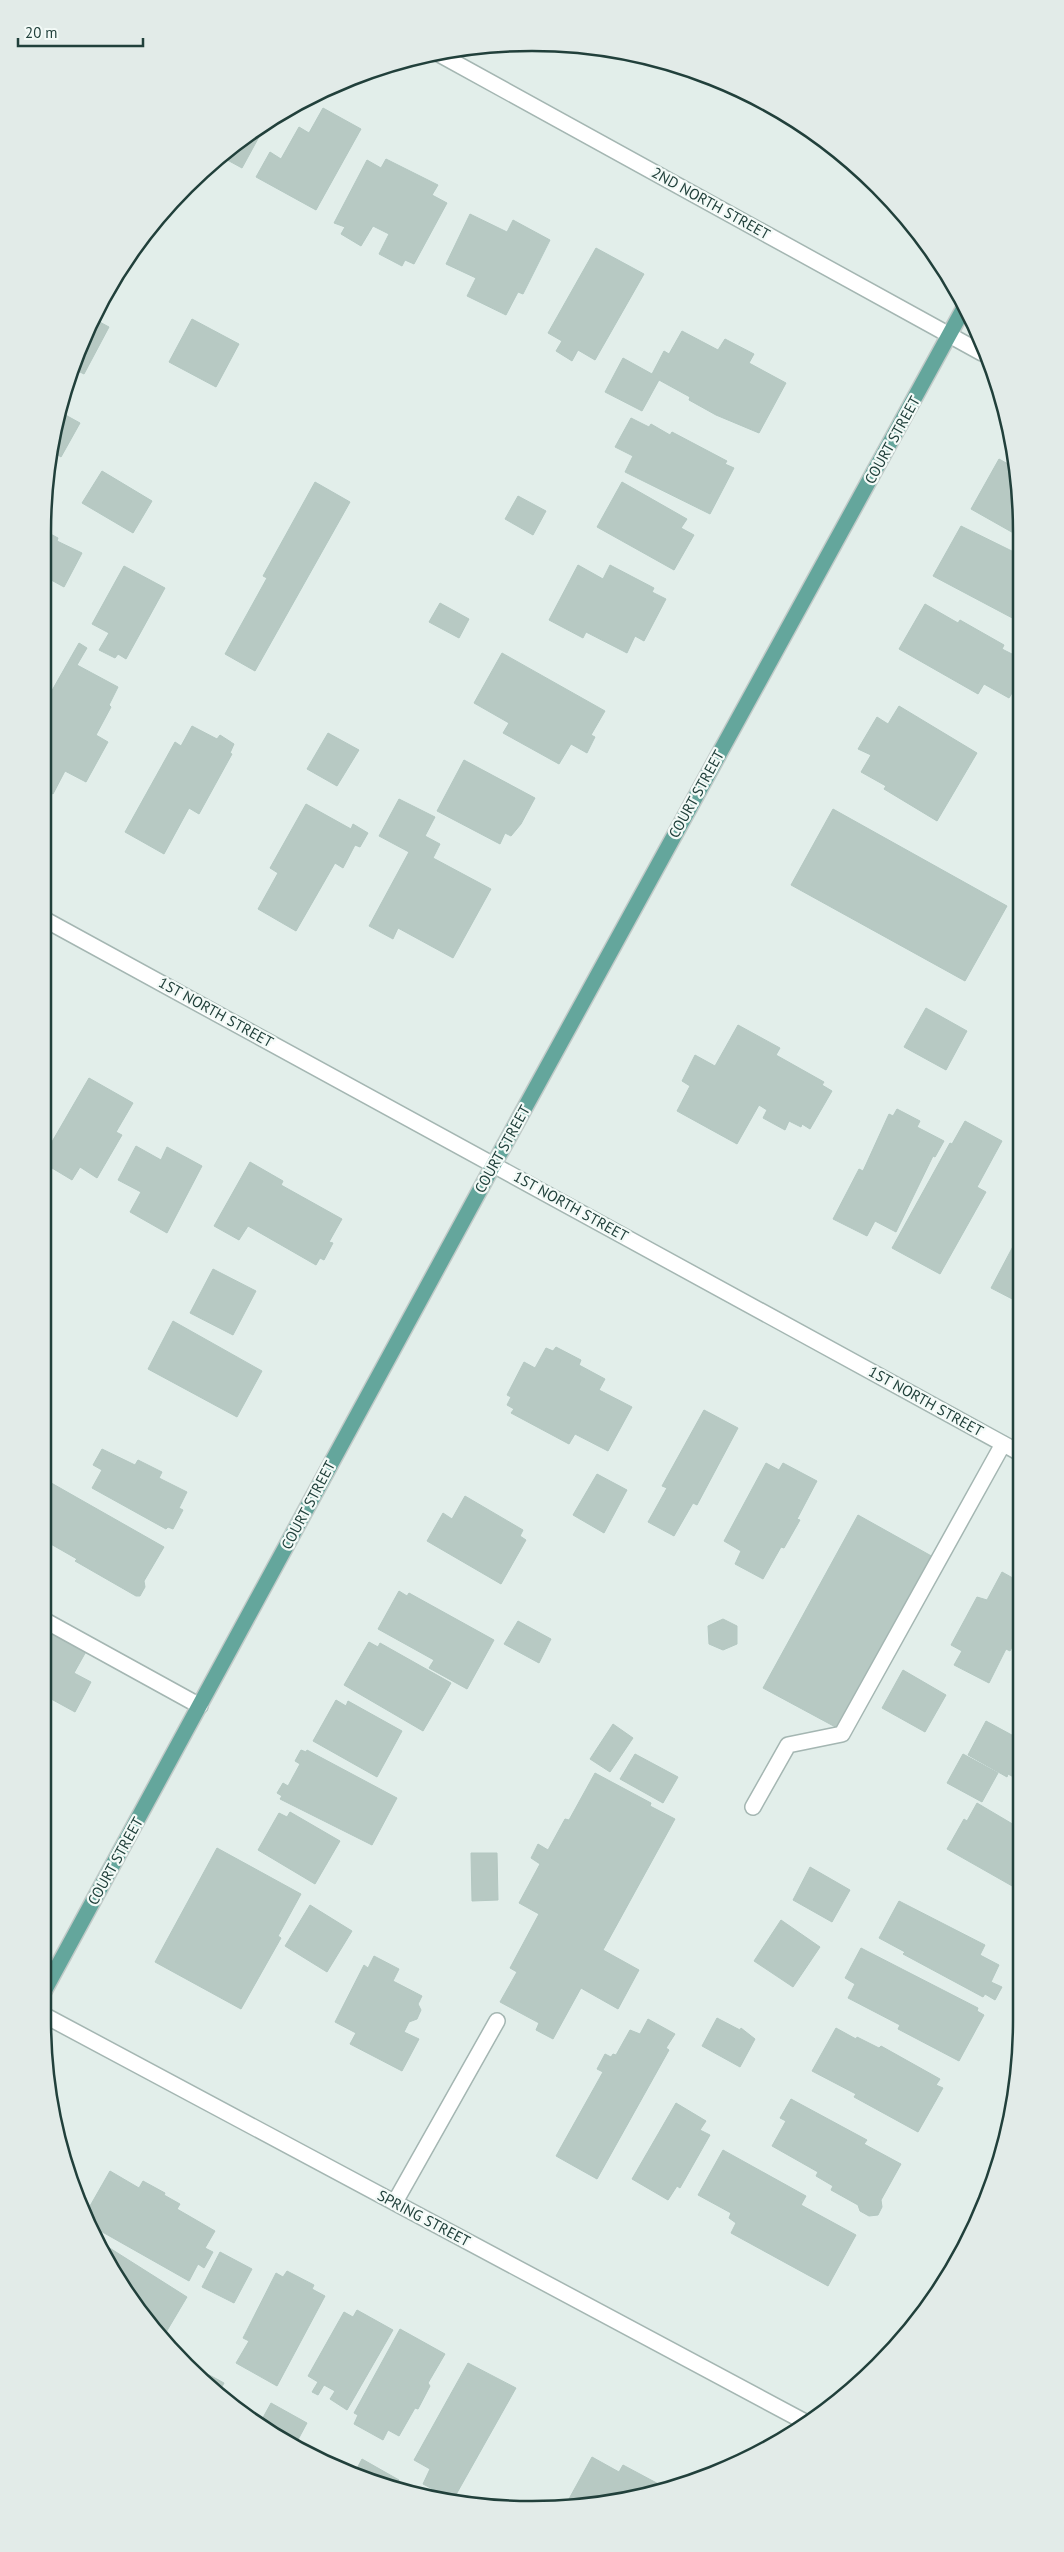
<svg xmlns="http://www.w3.org/2000/svg" width="1064" height="2552" font-family="'PT Sans',sans-serif">
  <rect width="100%" height="100%" fill="#e2eeea"/>
  <!-- building -->
  <g fill="#b7c9c3" stroke="#b4c8c2">
    <path d="M 323,108 L 361,129 L 316,210 L 256,177 L 270,152 L 281,159 L 299,127 L 309,133 Z"/>
    <path d="M 266,124 L 242,168 L 220,156 L 234,144 Z"/>
    <path d="M 386,159 L 438,185 L 432,195 L 447,203 L 414,264 L 405,260 L 402,266 L 379,254 L 389,234 L 373,226 L 361,246 L 341,234 L 345,227 L 334,223 L 367,160 L 381,168 Z"/>
    <path d="M 470,214 L 507,232 L 513,220 L 550,240 L 523,294 L 518,292 L 506,315 L 467,296 L 476,278 L 446,264 Z"/>
    <path d="M 596,248 L 644,274 L 595,360 L 578,350 L 572,361 L 556,351 L 562,341 L 548,333 Z"/>
    <path d="M 94,319 L 109,327 L 84,374 L 72,368 Z"/>
    <path d="M 192,319 L 239,344 L 216,387 L 169,362 Z"/>
    <path d="M 682,331 L 718,350 L 725,339 L 754,354 L 749,363 L 786,383 L 759,433 L 716,415 L 689,400 L 690,397 L 659,380 L 642,411 L 605,392 L 623,358 L 652,374 L 664,351 L 669,354 Z"/>
    <path d="M 60,412 L 80,423 L 61,457 L 58,455 L 54,463 L 49,460 Z"/>
    <path d="M 631,418 L 649,427 L 651,424 L 670,435 L 672,432 L 727,461 L 725,464 L 734,468 L 710,514 L 625,472 L 633,456 L 615,447 Z"/>
    <path d="M 999,459 L 1017,469 L 1017,535 L 971,509 Z"/>
    <path d="M 102,471 L 152,501 L 133,533 L 82,503 Z"/>
    <path d="M 315,482 L 350,502 L 255,671 L 225,654 L 267,578 L 263,576 Z"/>
    <path d="M 622,482 L 687,519 L 681,528 L 694,535 L 674,570 L 597,527 Z"/>
    <path d="M 518,496 L 546,511 L 533,535 L 505,519 Z"/>
    <path d="M 961,526 L 1018,554 L 1018,621 L 933,576 Z"/>
    <path d="M 43,530 L 58,538 L 57,541 L 82,553 L 64,587 L 42,575 Z"/>
    <path d="M 578,565 L 603,579 L 610,565 L 654,588 L 652,592 L 666,599 L 644,641 L 635,636 L 627,653 L 586,632 L 583,638 L 549,620 Z"/>
    <path d="M 124,566 L 165,588 L 126,659 L 118,654 L 115,658 L 99,650 L 109,633 L 92,624 Z"/>
    <path d="M 440,603 L 469,619 L 459,638 L 429,622 Z"/>
    <path d="M 925,604 L 958,623 L 960,620 L 1004,645 L 1002,649 L 1018,657 L 1018,683 L 1009,698 L 984,684 L 978,694 L 899,649 Z"/>
    <path d="M 79,643 L 87,648 L 77,665 L 118,687 L 109,705 L 111,707 L 96,735 L 108,742 L 86,782 L 65,771 L 53,794 L 42,788 L 42,708 Z"/>
    <path d="M 502,653 L 605,711 L 591,735 L 595,737 L 587,753 L 571,744 L 559,764 L 503,733 L 509,723 L 474,703 Z"/>
    <path d="M 899,706 L 977,753 L 937,821 L 884,789 L 886,786 L 861,772 L 871,755 L 858,749 L 877,717 L 888,724 Z"/>
    <path d="M 192,726 L 217,739 L 220,735 L 234,744 L 230,753 L 232,754 L 199,814 L 189,808 L 164,854 L 125,832 L 175,742 L 181,746 Z"/>
    <path d="M 328,733 L 359,750 L 337,786 L 307,769 Z"/>
    <path d="M 464,760 L 535,798 L 521,824 L 511,836 L 505,833 L 500,844 L 437,811 Z"/>
    <path d="M 399,799 L 435,817 L 425,836 L 440,844 L 433,858 L 491,889 L 453,958 L 398,928 L 393,939 L 369,926 L 409,852 L 379,836 Z"/>
    <path d="M 306,804 L 351,829 L 353,824 L 368,833 L 360,847 L 355,845 L 343,868 L 335,863 L 296,931 L 258,909 L 278,873 L 270,868 Z"/>
    <path d="M 833,809 L 1007,906 L 965,981 L 791,885 Z"/>
    <path d="M 926,1008 L 967,1031 L 946,1070 L 904,1047 Z"/>
    <path d="M 738,1025 L 780,1048 L 776,1055 L 824,1082 L 822,1085 L 832,1091 L 810,1129 L 802,1124 L 801,1127 L 789,1121 L 785,1130 L 763,1118 L 767,1110 L 759,1105 L 737,1144 L 677,1111 L 690,1086 L 682,1081 L 695,1055 L 715,1066 Z"/>
    <path d="M 89,1078 L 133,1103 L 116,1132 L 122,1135 L 97,1178 L 80,1167 L 72,1180 L 42,1162 L 42,1159 Z"/>
    <path d="M 897,1109 L 920,1121 L 917,1127 L 944,1141 L 935,1157 L 933,1156 L 896,1232 L 875,1221 L 867,1236 L 833,1219 L 859,1169 L 863,1171 L 889,1114 L 893,1116 Z"/>
    <path d="M 965,1121 L 1002,1141 L 977,1187 L 986,1192 L 940,1274 L 892,1248 L 950,1143 L 952,1144 Z"/>
    <path d="M 136,1146 L 161,1160 L 167,1147 L 202,1166 L 167,1233 L 130,1212 L 141,1192 L 118,1180 Z"/>
    <path d="M 250,1162 L 283,1181 L 281,1185 L 342,1219 L 329,1242 L 333,1243 L 324,1260 L 320,1258 L 316,1265 L 248,1226 L 239,1240 L 214,1226 Z"/>
    <path d="M 1019,1235 L 1020,1303 L 991,1288 Z"/>
    <path d="M 213,1269 L 256,1291 L 233,1335 L 190,1313 Z"/>
    <path d="M 173,1321 L 262,1371 L 237,1417 L 148,1369 Z"/>
    <path d="M 556,1347 L 581,1360 L 579,1365 L 605,1379 L 599,1390 L 632,1407 L 608,1451 L 575,1434 L 569,1444 L 511,1413 L 514,1409 L 507,1405 L 511,1397 L 507,1395 L 524,1362 L 535,1368 L 546,1348 L 553,1351 Z"/>
    <path d="M 704,1410 L 738,1428 L 697,1505 L 693,1503 L 674,1536 L 648,1522 L 667,1488 L 662,1486 Z"/>
    <path d="M 102,1449 L 135,1465 L 138,1460 L 162,1472 L 159,1478 L 187,1492 L 179,1508 L 183,1510 L 173,1529 L 168,1527 L 166,1529 L 92,1488 L 102,1470 L 93,1465 Z"/>
    <path d="M 766,1463 L 779,1470 L 783,1463 L 817,1481 L 797,1519 L 800,1520 L 784,1548 L 781,1547 L 763,1579 L 735,1564 L 741,1551 L 724,1541 Z"/>
    <path d="M 597,1474 L 627,1490 L 604,1533 L 573,1515 Z"/>
    <path d="M 46,1480 L 164,1547 L 144,1581 L 145,1587 L 140,1596 L 136,1596 L 75,1561 L 77,1559 L 42,1539 L 42,1486 Z"/>
    <path d="M 465,1496 L 523,1530 L 520,1536 L 526,1540 L 501,1584 L 427,1541 L 443,1513 L 452,1519 Z"/>
    <path d="M 858,1515 L 935,1558 L 841,1730 L 763,1688 Z"/>
    <path d="M 1002,1572 L 1020,1582 L 1020,1631 L 1010,1651 L 1006,1649 L 989,1683 L 954,1665 L 962,1651 L 951,1645 L 977,1597 L 987,1600 Z"/>
    <path d="M 399,1591 L 407,1596 L 409,1593 L 494,1640 L 467,1689 L 429,1668 L 434,1660 L 378,1629 Z"/>
    <path d="M 723,1619 L 737,1626 L 737,1644 L 723,1650 L 709,1644 L 708,1626 Z"/>
    <path d="M 518,1621 L 551,1639 L 539,1663 L 504,1644 Z"/>
    <path d="M 42,1623 L 88,1648 L 74,1673 L 91,1682 L 75,1712 L 42,1694 Z"/>
    <path d="M 369,1642 L 378,1647 L 380,1643 L 451,1683 L 423,1731 L 344,1685 Z"/>
    <path d="M 903,1670 L 946,1695 L 925,1732 L 882,1708 Z"/>
    <path d="M 336,1700 L 346,1706 L 348,1701 L 402,1731 L 377,1777 L 313,1741 Z"/>
    <path d="M 986,1721 L 1021,1740 L 1021,1781 L 1008,1774 L 1007,1777 L 968,1755 Z"/>
    <path d="M 613,1724 L 633,1738 L 610,1772 L 590,1759 Z"/>
    <path d="M 301,1750 L 306,1752 L 307,1750 L 397,1798 L 372,1845 L 280,1799 L 282,1796 L 277,1793 L 283,1783 L 288,1786 L 300,1764 L 295,1761 Z"/>
    <path d="M 635,1754 L 678,1777 L 663,1803 L 620,1779 Z"/>
    <path d="M 963,1754 L 998,1773 L 982,1802 L 947,1783 Z"/>
    <path d="M 595,1773 L 651,1803 L 650,1806 L 675,1819 L 603,1950 L 639,1970 L 618,2009 L 581,1988 L 553,2039 L 536,2030 L 539,2023 L 500,2002 L 517,1972 L 510,1968 L 539,1914 L 519,1903 L 540,1864 L 531,1858 L 538,1844 L 548,1850 L 565,1819 L 569,1820 Z"/>
    <path d="M 977,1803 L 1021,1829 L 1021,1891 L 947,1849 L 964,1819 L 967,1821 Z"/>
    <path d="M 290,1812 L 340,1841 L 315,1884 L 258,1850 L 279,1813 L 287,1817 Z"/>
    <path d="M 217,1848 L 301,1894 L 278,1936 L 281,1938 L 241,2009 L 155,1962 Z"/>
    <path d="M 471,1853 L 497,1853 L 498,1900 L 472,1901 Z"/>
    <path d="M 810,1867 L 850,1890 L 832,1922 L 793,1900 Z"/>
    <path d="M 899,1901 L 985,1945 L 980,1955 L 999,1965 L 991,1982 L 1002,1987 L 995,2000 L 985,1994 L 983,1997 L 903,1954 L 905,1952 L 879,1938 Z"/>
    <path d="M 310,1905 L 352,1931 L 327,1972 L 285,1946 Z"/>
    <path d="M 781,1920 L 820,1947 L 793,1987 L 754,1961 Z"/>
    <path d="M 861,1948 L 978,2008 L 977,2011 L 984,2015 L 959,2061 L 898,2029 L 900,2025 L 848,1998 L 855,1984 L 845,1978 Z"/>
    <path d="M 374,1956 L 399,1969 L 393,1981 L 422,1996 L 418,2004 L 421,2010 L 417,2019 L 409,2022 L 404,2032 L 419,2039 L 402,2071 L 350,2044 L 356,2033 L 335,2022 L 364,1965 L 368,1968 Z"/>
    <path d="M 717,2018 L 740,2030 L 741,2028 L 755,2039 L 740,2067 L 702,2046 Z"/>
    <path d="M 648,2019 L 675,2034 L 666,2048 L 669,2050 L 597,2179 L 556,2156 L 603,2072 L 597,2069 L 605,2054 L 611,2057 L 613,2054 L 616,2055 L 630,2030 L 640,2034 Z"/>
    <path d="M 836,2028 L 856,2039 L 857,2037 L 879,2048 L 881,2046 L 940,2079 L 936,2085 L 943,2088 L 918,2132 L 854,2097 L 856,2094 L 812,2071 Z"/>
    <path d="M 791,2099 L 867,2140 L 864,2144 L 901,2164 L 881,2200 L 882,2207 L 878,2215 L 869,2216 L 860,2211 L 858,2205 L 831,2190 L 833,2186 L 816,2176 L 818,2172 L 772,2146 L 786,2121 L 780,2118 Z"/>
    <path d="M 676,2103 L 706,2121 L 700,2130 L 710,2135 L 680,2188 L 677,2186 L 668,2200 L 632,2179 Z"/>
    <path d="M 723,2150 L 806,2196 L 801,2205 L 856,2235 L 828,2286 L 731,2233 L 736,2223 L 729,2218 L 731,2213 L 698,2195 Z"/>
    <path d="M 110,2171 L 139,2188 L 143,2181 L 165,2193 L 164,2195 L 180,2204 L 177,2209 L 215,2231 L 205,2248 L 213,2252 L 204,2268 L 198,2264 L 189,2281 L 90,2225 L 88,2221 L 91,2217 L 86,2213 Z"/>
    <path d="M 97,2240 L 187,2297 L 165,2334 L 152,2326 L 108,2264 Z"/>
    <path d="M 220,2252 L 252,2269 L 234,2303 L 202,2287 Z"/>
    <path d="M 287,2271 L 314,2285 L 312,2289 L 325,2296 L 277,2386 L 236,2363 L 249,2341 L 243,2338 L 276,2273 L 283,2277 Z"/>
    <path d="M 357,2310 L 393,2330 L 347,2410 L 330,2399 L 335,2391 L 324,2385 L 318,2395 L 312,2392 L 318,2382 L 308,2376 L 344,2312 L 353,2317 Z"/>
    <path d="M 400,2329 L 445,2354 L 428,2383 L 430,2386 L 418,2409 L 415,2408 L 399,2436 L 388,2430 L 383,2440 L 354,2424 L 358,2415 L 354,2413 Z"/>
    <path d="M 468,2363 L 516,2388 L 453,2500 L 423,2484 L 430,2469 L 414,2460 Z"/>
    <path d="M 191,2365 L 224,2383 L 218,2394 L 190,2367 Z"/>
    <path d="M 271,2403 L 307,2423 L 294,2447 L 259,2425 Z"/>
    <path d="M 592,2457 L 619,2472 L 623,2465 L 666,2488 L 628,2500 L 564,2508 Z"/>
    <path d="M 362,2459 L 399,2480 L 395,2488 L 375,2484 L 354,2474 Z"/>
  </g>
  <g fill="none" stroke-linecap="round" stroke-linejoin="round">
    <!-- lane casing -->
    <g stroke="#a4b6b2" stroke-width="18">
      <g id="lane">
        <path d="M 42,1619 L 200,1706"/>
        <path d="M 753,1807 L 788,1745 L 842,1734 L 1003,1444"/>
        <path d="M 395,2202 L 497,2021"/>
      </g>
    </g>
    <!-- street casing -->
    <g stroke="#a4b6b2" stroke-width="18">
      <g id="street">
        <path d="M 439,54 L 982,353"/>
        <path d="M 42,918 L 1020,1453"/>
        <path d="M 42,2014 L 807,2423"/>
      </g>
    </g>
    <!-- primary casing -->
    <g stroke="#c1cac8" stroke-width="18">
      <path id="primary" d="M 42,1995 L 494,1164 L 965,306"/>
    </g>
    <!-- lane -->
    <use href="#lane" stroke="#fff" stroke-width="15"/>
    <!-- street -->
    <use href="#street" stroke="#fff" stroke-width="15"/>
    <!-- primary -->
    <use href="#primary" stroke="#64a69c" stroke-width="15"/>
  </g>
  <g text-anchor="middle" dominant-baseline="central" stroke-width="4.5" stroke-linejoin="round" paint-order="stroke">
    <!-- street labels -->
    <g font-size="15" fill="#21403b" stroke="#f3faf7">
      <text transform="translate(711 203) rotate(29)">2ND NORTH STREET</text>
      <text transform="translate(892 440) rotate(-61)">COURT STREET</text>
      <text transform="translate(696 794) rotate(-61)">COURT STREET</text>
      <text transform="translate(216 1012) rotate(29)">1ST NORTH STREET</text>
      <text transform="translate(502 1149) rotate(-61)">COURT STREET</text>
      <text transform="translate(571 1206) rotate(29)">1ST NORTH STREET</text>
      <text transform="translate(926 1401) rotate(29)">1ST NORTH STREET</text>
      <text transform="translate(308 1505) rotate(-62)">COURT STREET</text>
      <text transform="translate(115 1861) rotate(-61)">COURT STREET</text>
      <text transform="translate(424 2218) rotate(28)">SPRING STREET</text>
    </g>
  </g>
  <!-- crop -->
  <path d="M0 0H1064V2552H0ZM532 51H532A481 481 0 0 1 1013 532V2020A481 481 0 0 1 532 2501H532A481 481 0 0 1 51 2020V532A481 481 0 0 1 532 51Z" fill="#e2ebe8" fill-rule="evenodd"/>
  <path fill="none" stroke="#21403b" stroke-width="2.5" d="M532 51H532A481 481 0 0 1 1013 532V2020A481 481 0 0 1 532 2501H532A481 481 0 0 1 51 2020V532A481 481 0 0 1 532 51Z"/>
  <!-- scale -->
  <path d="M18 38v8h125v-8" fill="none" stroke="#21403b" stroke-width="2.5"/>
  <text x="25" y="38" font-size="15" fill="#21403b" stroke="#f3faf7" stroke-width="4" paint-order="stroke">20 m</text>
</svg>
